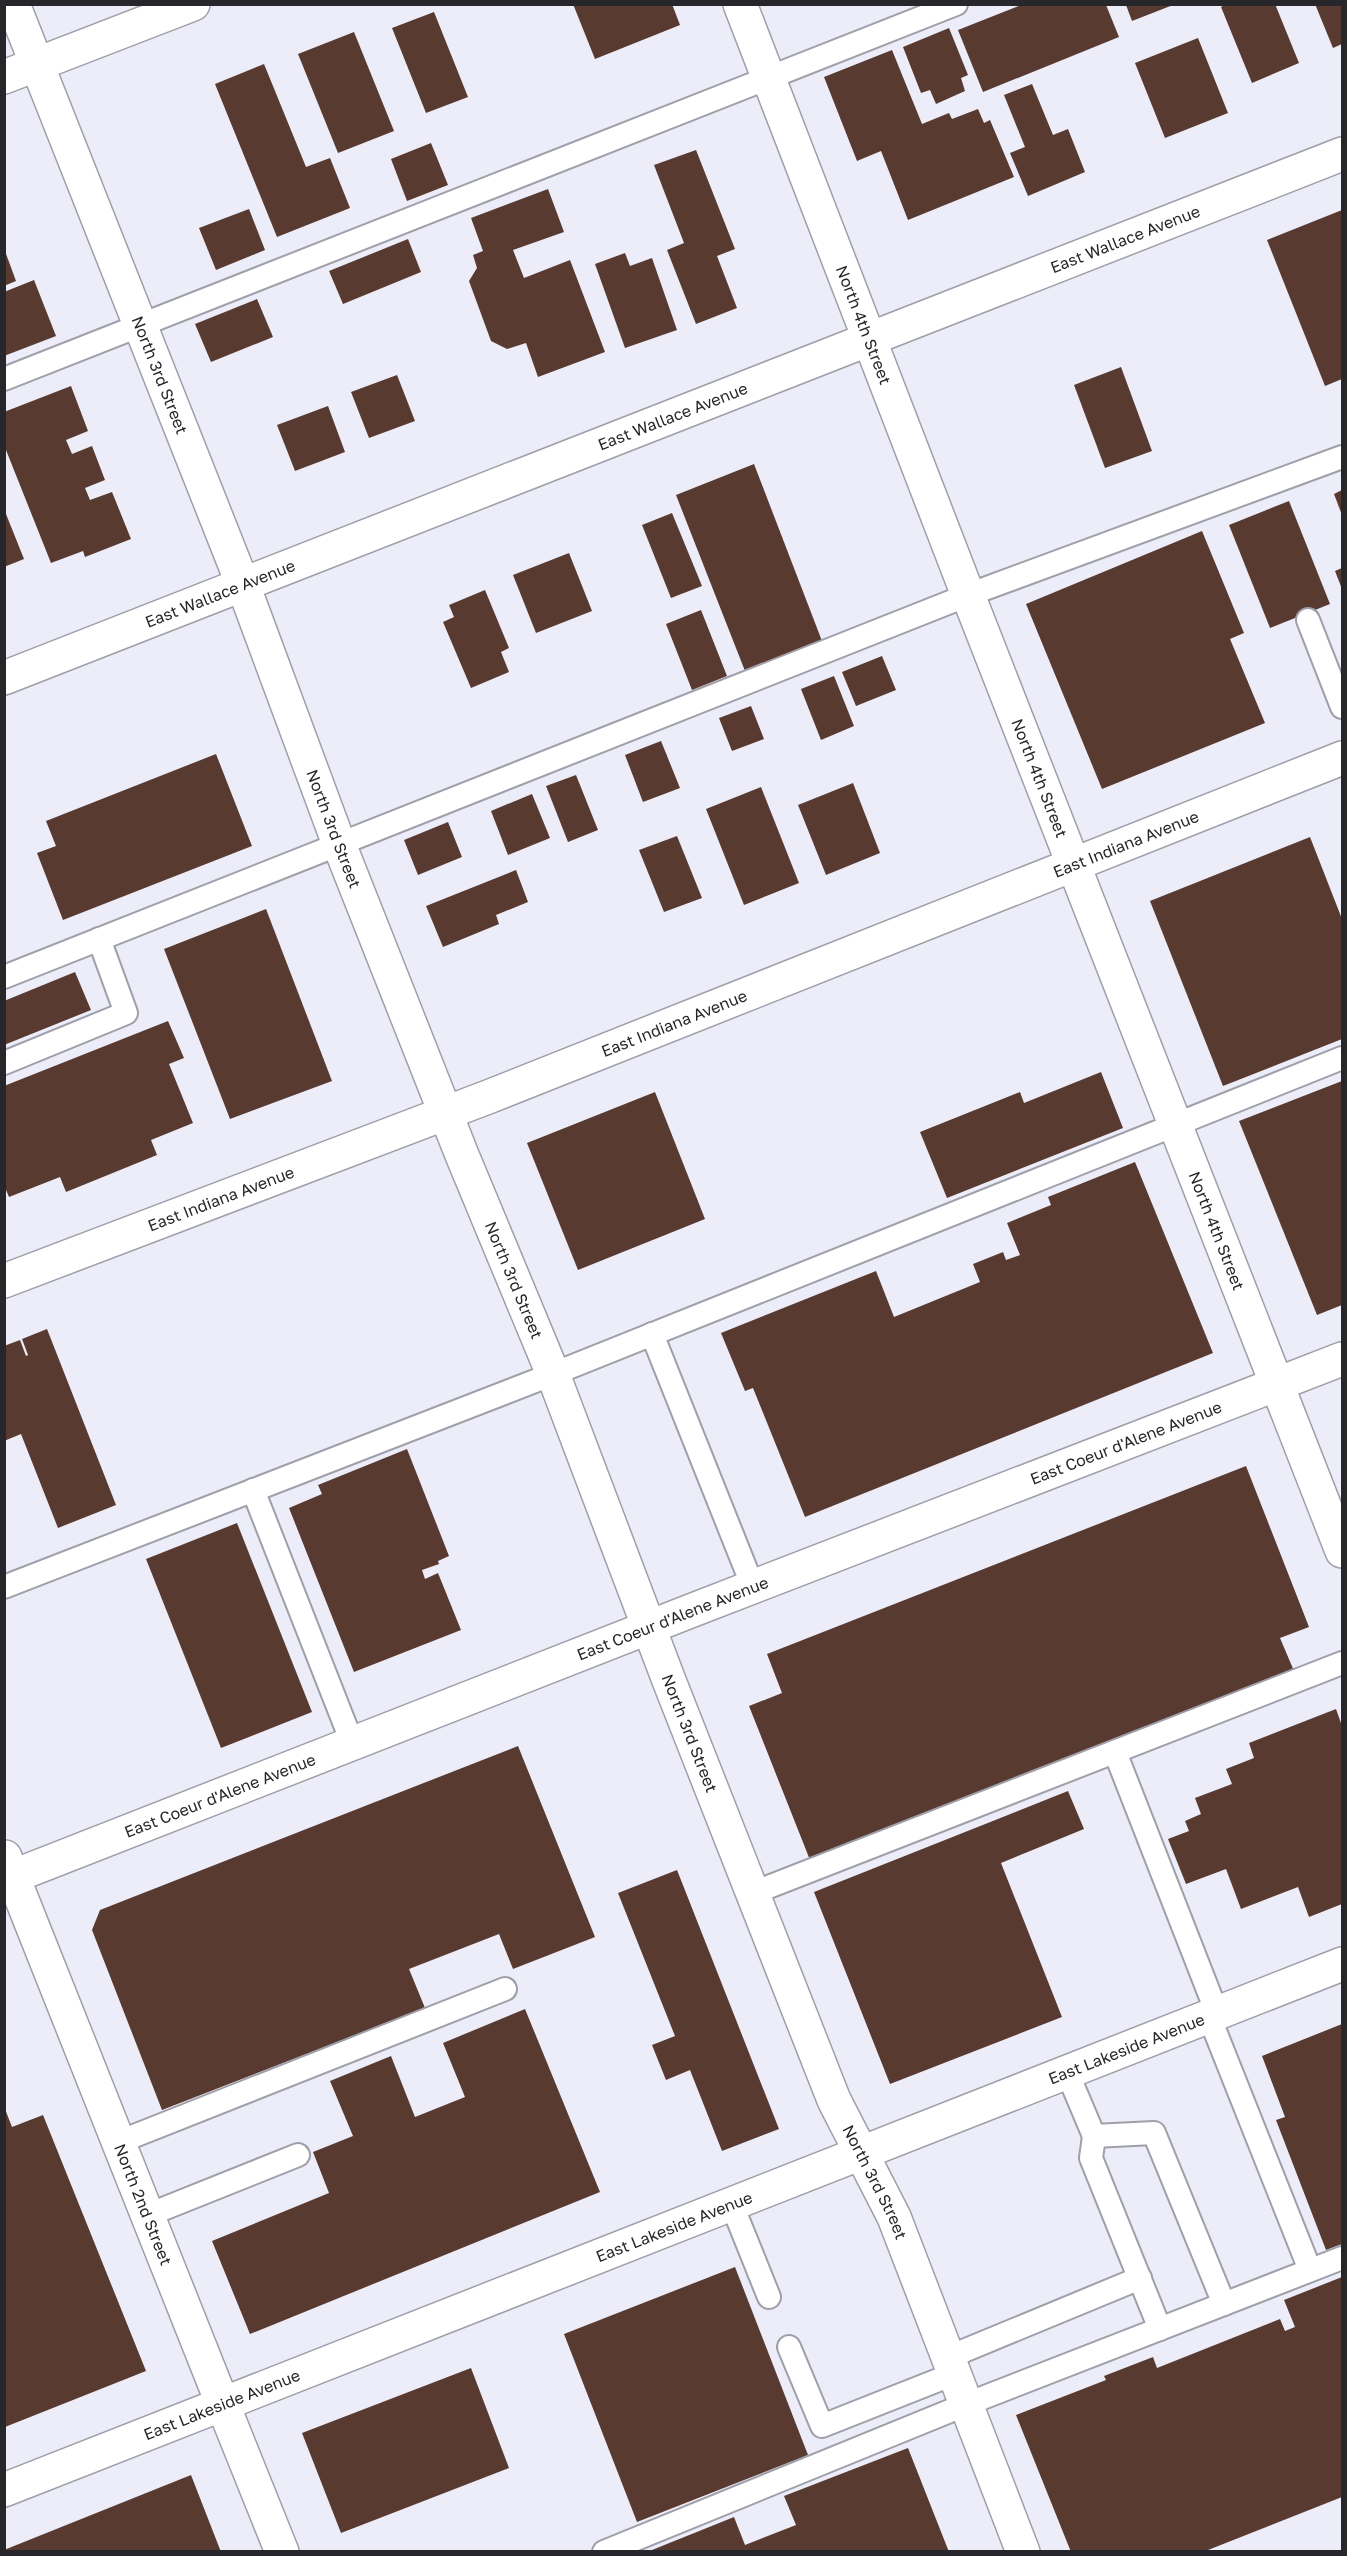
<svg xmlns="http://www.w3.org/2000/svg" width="1347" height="2556" font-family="'Golos Text',sans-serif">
  <rect width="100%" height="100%" fill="#ededf9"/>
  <!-- building -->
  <g fill="#583a30">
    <path d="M 573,4 L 672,4 L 680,25 L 595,59 Z"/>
    <path d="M 1227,4 L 1275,4 L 1299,63 L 1252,83 L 1221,7 Z"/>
    <path d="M 1315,4 L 1342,4 L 1342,44 L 1333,48 Z"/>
    <path d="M 1021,5 L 1106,5 L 1119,37 L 983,92 L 958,30 Z"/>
    <path d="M 1126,5 L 1173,5 L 1132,21 Z"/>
    <path d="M 434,12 L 468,97 L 426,113 L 392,28 Z"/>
    <path d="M 949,28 L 968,75 L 961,78 L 965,91 L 936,104 L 930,90 L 921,93 L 903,47 Z"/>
    <path d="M 354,32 L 394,131 L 338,153 L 298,54 Z"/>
    <path d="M 1198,38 L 1228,113 L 1165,138 L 1135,63 Z"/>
    <path d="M 892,50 L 922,124 L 949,113 L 952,119 L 978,109 L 984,123 L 990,120 L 1014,177 L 908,220 L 881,151 L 857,161 L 824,77 Z"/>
    <path d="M 264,64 L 306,167 L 330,158 L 350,208 L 277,237 L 215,84 Z"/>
    <path d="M 1032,84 L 1053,135 L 1068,129 L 1085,172 L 1028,196 L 1010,153 L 1025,147 L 1004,95 Z"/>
    <path d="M 431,143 L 448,185 L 407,201 L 391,159 Z"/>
    <path d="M 696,150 L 735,249 L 717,256 L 737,308 L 696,324 L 667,250 L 684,243 L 654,165 Z"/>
    <path d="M 548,189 L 564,232 L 513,250 L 524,278 L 570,260 L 605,352 L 538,377 L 526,343 L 507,349 L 491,341 L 469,281 L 477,268 L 473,255 L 483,251 L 471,218 Z"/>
    <path d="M 249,209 L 265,250 L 216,270 L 199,228 Z"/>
    <path d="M 1342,210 L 1342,379 L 1325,386 L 1267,240 Z"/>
    <path d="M 408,239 L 421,272 L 343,304 L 329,271 Z"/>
    <path d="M 5,251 L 16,281 L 4,286 L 4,252 Z"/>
    <path d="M 625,253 L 630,266 L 652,258 L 677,330 L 625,348 L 595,264 Z"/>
    <path d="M 34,280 L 56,336 L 4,356 L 4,292 Z"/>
    <path d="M 257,299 L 273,337 L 211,362 L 195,324 Z"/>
    <path d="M 1121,367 L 1152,451 L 1105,468 L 1074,385 Z"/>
    <path d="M 397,375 L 415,421 L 369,438 L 351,392 Z"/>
    <path d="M 71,386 L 88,431 L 66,440 L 72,454 L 92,446 L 105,480 L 85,488 L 90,500 L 112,492 L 131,539 L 85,557 L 83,551 L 51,563 L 4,445 L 4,412 Z"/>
    <path d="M 328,406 L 345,452 L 295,471 L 277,425 Z"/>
    <path d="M 754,464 L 822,641 L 745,671 L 676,495 Z"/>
    <path d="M 1342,490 L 1342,515 L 1334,494 Z"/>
    <path d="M 1289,501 L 1330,604 L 1270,628 L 1229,525 Z"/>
    <path d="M 4,509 L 24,559 L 4,567 Z"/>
    <path d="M 672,513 L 702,586 L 671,598 L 642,525 Z"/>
    <path d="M 1202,531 L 1244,633 L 1230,639 L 1265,723 L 1102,789 L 1026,604 Z"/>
    <path d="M 569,553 L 592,611 L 536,633 L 513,575 Z"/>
    <path d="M 1342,568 L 1342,589 L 1335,571 Z"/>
    <path d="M 485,590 L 509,648 L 501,652 L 509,672 L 471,688 L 443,622 L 454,617 L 449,605 Z"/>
    <path d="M 701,610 L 727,676 L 692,690 L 666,624 Z"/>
    <path d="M 882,656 L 896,690 L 856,706 L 842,672 Z"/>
    <path d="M 834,676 L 854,726 L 821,740 L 801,689 Z"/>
    <path d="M 751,706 L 764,739 L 732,751 L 719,718 Z"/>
    <path d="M 661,741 L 680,788 L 643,802 L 625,755 Z"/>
    <path d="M 216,754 L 252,846 L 63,920 L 37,853 L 56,846 L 46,821 Z"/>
    <path d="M 576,775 L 598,830 L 568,842 L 546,786 Z"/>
    <path d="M 853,783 L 880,853 L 826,875 L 798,805 Z"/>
    <path d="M 761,787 L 799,883 L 744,905 L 706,809 Z"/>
    <path d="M 532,794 L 550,838 L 508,855 L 491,811 Z"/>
    <path d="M 448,822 L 462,857 L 418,875 L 404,840 Z"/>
    <path d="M 677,836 L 702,898 L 664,912 L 639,850 Z"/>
    <path d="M 1310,837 L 1342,919 L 1342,1039 L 1223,1086 L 1150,901 Z"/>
    <path d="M 516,870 L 528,902 L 496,915 L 499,924 L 443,947 L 426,906 Z"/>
    <path d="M 266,909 L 332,1081 L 230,1119 L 164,949 Z"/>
    <path d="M 75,972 L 91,1010 L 4,1045 L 4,1001 Z"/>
    <path d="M 168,1021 L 184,1058 L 169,1064 L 193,1123 L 151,1140 L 157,1155 L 66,1192 L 60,1177 L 9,1197 L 4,1185 L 4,1086 Z"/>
    <path d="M 1101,1072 L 1123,1128 L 947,1198 L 920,1132 L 1020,1092 L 1024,1103 Z"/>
    <path d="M 1342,1081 L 1342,1305 L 1317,1315 L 1239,1121 Z"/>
    <path d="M 655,1092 L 705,1219 L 578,1270 L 527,1143 Z"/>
    <path d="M 1135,1162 L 1213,1353 L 805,1517 L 753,1388 L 745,1391 L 721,1333 L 876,1271 L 894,1317 L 980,1282 L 973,1264 L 1003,1252 L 1006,1260 L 1020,1255 L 1007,1223 L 1051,1205 L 1048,1197 Z"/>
    <path d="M 47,1329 L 116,1505 L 58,1528 L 21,1434 L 4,1441 L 4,1346 L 20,1340 L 26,1356 L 28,1355 L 22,1339 Z"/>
    <path d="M 407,1449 L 449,1556 L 438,1561 L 439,1564 L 422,1570 L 425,1579 L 438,1573 L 461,1630 L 354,1672 L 289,1508 L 322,1494 L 318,1485 Z"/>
    <path d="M 1246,1466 L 1309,1627 L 1280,1638 L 1294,1671 L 810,1860 L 749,1706 L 782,1693 L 767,1654 Z"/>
    <path d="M 237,1523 L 312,1712 L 221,1748 L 146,1559 Z"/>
    <path d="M 1336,1709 L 1342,1726 L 1342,1904 L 1309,1917 L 1298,1887 L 1241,1909 L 1226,1869 L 1186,1884 L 1168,1839 L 1189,1831 L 1185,1821 L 1201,1814 L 1195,1798 L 1232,1784 L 1226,1769 L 1254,1758 L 1249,1743 Z"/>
    <path d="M 518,1746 L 595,1937 L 513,1969 L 499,1934 L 409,1969 L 425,2008 L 162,2110 L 92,1930 L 100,1910 Z"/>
    <path d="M 1068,1791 L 1084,1829 L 1001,1863 L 1062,2017 L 890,2084 L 814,1892 Z"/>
    <path d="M 677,1870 L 779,2129 L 722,2151 L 690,2070 L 666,2080 L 652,2045 L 675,2036 L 618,1893 Z"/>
    <path d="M 525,2009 L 600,2192 L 250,2334 L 212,2241 L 329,2193 L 313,2152 L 353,2136 L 330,2081 L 391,2056 L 415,2117 L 465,2097 L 443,2043 Z"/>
    <path d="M 1342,2024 L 1342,2244 L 1326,2250 L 1276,2120 L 1285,2117 L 1262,2056 Z"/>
    <path d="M 5,2109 L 12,2127 L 43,2115 L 146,2371 L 5,2427 Z"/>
    <path d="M 735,2267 L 808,2455 L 637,2522 L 564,2334 Z"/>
    <path d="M 1342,2277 L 1342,2497 L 1203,2552 L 1071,2552 L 1016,2415 L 1106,2380 L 1104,2376 L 1153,2357 L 1157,2368 L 1280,2319 L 1285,2331 L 1295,2327 L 1284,2300 Z"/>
    <path d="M 471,2368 L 509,2468 L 341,2533 L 302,2433 Z"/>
    <path d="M 908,2448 L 949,2552 L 647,2552 L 734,2517 L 745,2545 L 796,2525 L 784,2496 Z"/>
    <path d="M 191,2475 L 221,2552 L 4,2552 L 4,2550 Z"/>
  </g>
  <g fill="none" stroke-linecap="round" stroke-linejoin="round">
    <!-- lane casing -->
    <g stroke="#9f9faa" stroke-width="26">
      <g id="lane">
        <path d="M 4,379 L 956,4"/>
        <path d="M 1308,620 L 1342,707"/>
        <path d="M 4,977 L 968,595 L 1342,457"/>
        <path d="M 4,1063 L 126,1013 L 99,939"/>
        <path d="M 652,1334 L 753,1587"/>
        <path d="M 253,1490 L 353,1745"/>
        <path d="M 4,1587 L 553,1374 L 1342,1058"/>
        <path d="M 1115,1752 L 1217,2013"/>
        <path d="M 753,1893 L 1342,1663"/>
        <path d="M 1209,2016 L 1310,2270"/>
        <path d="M 1067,2072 L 1094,2136 L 1154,2133 L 1224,2304"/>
        <path d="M 1094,2136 L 1091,2158 L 1160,2329"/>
        <path d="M 119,2142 L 505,1989"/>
        <path d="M 732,2205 L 769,2297"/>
        <path d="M 148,2215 L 298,2155"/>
        <path d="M 789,2347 L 822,2426 L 956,2373"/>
        <path d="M 949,2357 L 1140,2278"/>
        <path d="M 604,2552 L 967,2404 L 1342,2258"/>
      </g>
    </g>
    <!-- street casing -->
    <g stroke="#9f9faa" stroke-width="36">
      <g id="street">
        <path d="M 4,77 L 193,4"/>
        <path id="s1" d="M 4,678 L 1342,154"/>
        <path id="s2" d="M 4,1281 L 488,1097 L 1342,758"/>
        <path id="s3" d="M 5,1857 L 223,2405"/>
        <path id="s4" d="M 4,1880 L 693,1610 L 1342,1359"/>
      </g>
    </g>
    <!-- secondary casing -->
    <g stroke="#9f9faa" stroke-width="36">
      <g id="secondary">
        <path id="s5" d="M 13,4 L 243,585 L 339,844 L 462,1155 L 553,1374 L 668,1678 L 834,2100 L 894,2217 L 1023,2552"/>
        <path id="s6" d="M 740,4 L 968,595 L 1342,1551"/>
        <path d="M 223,2405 L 282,2552"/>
        <path id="s7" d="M 4,2490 L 1342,1964"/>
      </g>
    </g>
    <!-- lane -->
    <use href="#lane" stroke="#fff" stroke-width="22"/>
    <!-- street -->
    <use href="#street" stroke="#fff" stroke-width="33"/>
    <!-- secondary -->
    <use href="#secondary" stroke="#fff" stroke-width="33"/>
  </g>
  <g text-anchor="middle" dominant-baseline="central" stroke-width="6" stroke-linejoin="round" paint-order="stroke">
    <!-- street labels -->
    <g font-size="16" fill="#27272b" stroke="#ededf9">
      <text stroke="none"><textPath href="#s1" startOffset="1204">East Wallace Avenue</textPath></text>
      <text stroke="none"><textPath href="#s6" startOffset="344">North 4th Street</textPath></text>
      <text stroke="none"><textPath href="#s5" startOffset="399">North 3rd Street</textPath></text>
      <text stroke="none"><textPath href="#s1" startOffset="718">East Wallace Avenue</textPath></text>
      <text stroke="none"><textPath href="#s1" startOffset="232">East Wallace Avenue</textPath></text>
      <text stroke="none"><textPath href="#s6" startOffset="830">North 4th Street</textPath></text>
      <text stroke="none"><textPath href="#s5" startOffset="885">North 3rd Street</textPath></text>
      <text stroke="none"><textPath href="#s2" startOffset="1204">East Indiana Avenue</textPath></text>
      <text stroke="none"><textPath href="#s2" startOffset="718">East Indiana Avenue</textPath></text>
      <text stroke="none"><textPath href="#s2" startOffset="232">East Indiana Avenue</textPath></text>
      <text stroke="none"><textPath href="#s6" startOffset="1316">North 4th Street</textPath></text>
      <text stroke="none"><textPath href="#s5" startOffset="1371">North 3rd Street</textPath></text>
      <text stroke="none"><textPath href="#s4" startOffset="1204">East Coeur d'Alene Avenue</textPath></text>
      <text stroke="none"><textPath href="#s4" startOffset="718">East Coeur d'Alene Avenue</textPath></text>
      <text stroke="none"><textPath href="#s5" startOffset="1857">North 3rd Street</textPath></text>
      <text stroke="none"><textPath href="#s4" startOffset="232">East Coeur d'Alene Avenue</textPath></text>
      <text stroke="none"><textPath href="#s7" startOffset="1206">East Lakeside Avenue</textPath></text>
      <text stroke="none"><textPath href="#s5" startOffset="2343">North 3rd Street</textPath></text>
      <text stroke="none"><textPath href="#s3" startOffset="374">North 2nd Street</textPath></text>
      <text stroke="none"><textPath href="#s7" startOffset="720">East Lakeside Avenue</textPath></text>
      <text stroke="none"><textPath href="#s7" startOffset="234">East Lakeside Avenue</textPath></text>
    </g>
  </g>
  <!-- border -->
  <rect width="1347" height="2556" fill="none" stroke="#27272b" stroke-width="12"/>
</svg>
